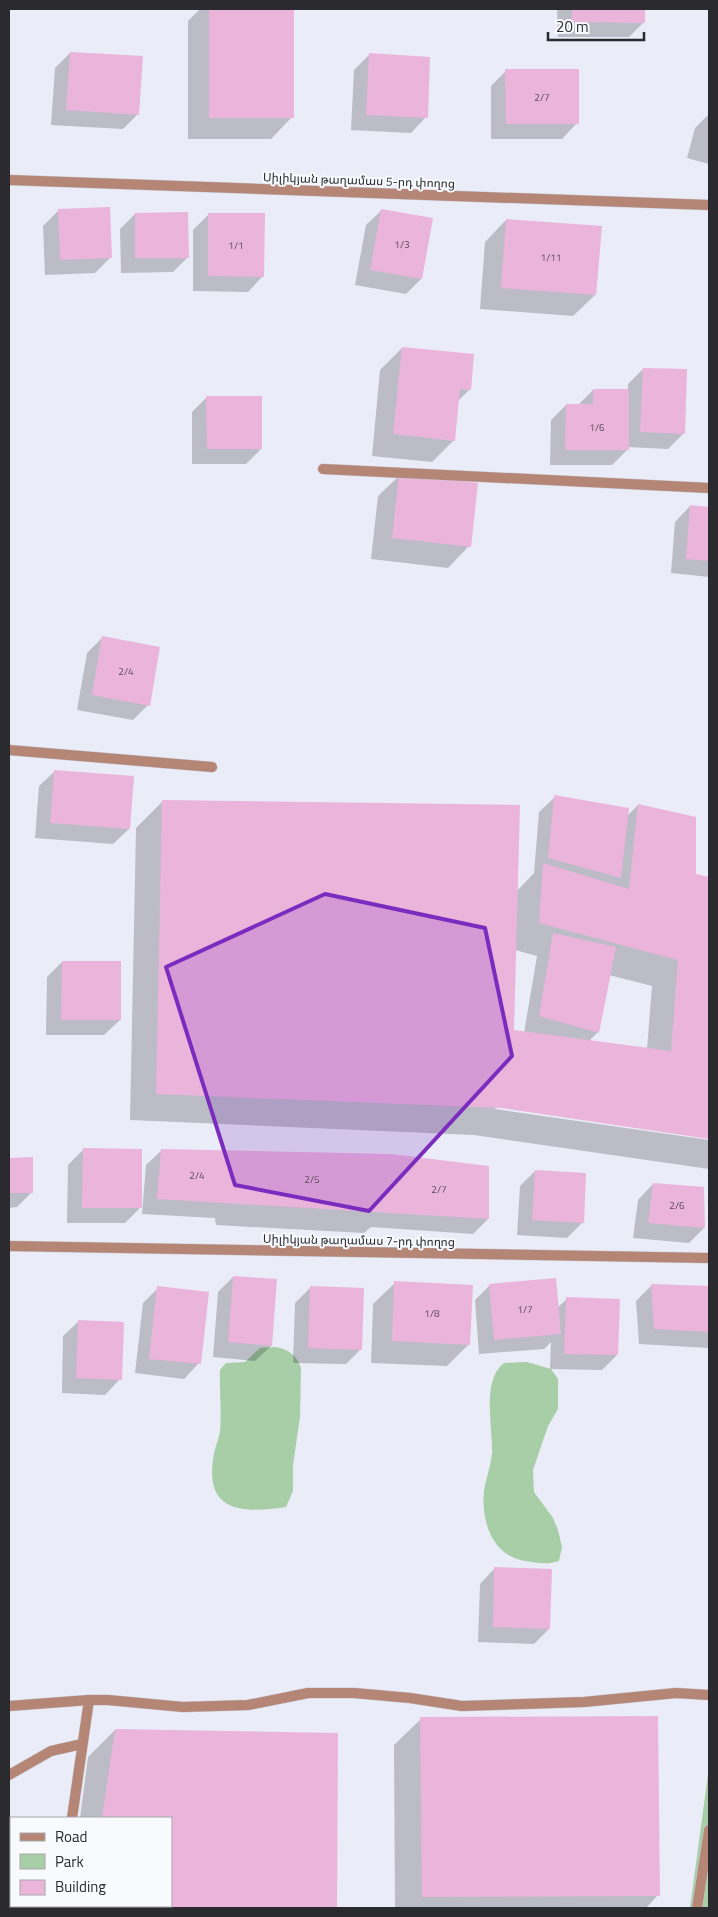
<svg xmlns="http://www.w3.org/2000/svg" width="718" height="1917" font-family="'Titillium Web','Noto Sans Armenian',sans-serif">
  <rect width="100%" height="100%" fill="#eaecf7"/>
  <!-- green -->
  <g fill="#a8cea8">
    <path d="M 275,1347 C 288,1349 297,1355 301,1368 L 300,1417 L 293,1465 L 293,1491 L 286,1507 C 241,1514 203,1512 214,1454 C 215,1446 219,1439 220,1432 C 222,1411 219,1391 220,1370 L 226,1363 L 245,1362 L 260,1348 Z"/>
    <path d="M 527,1362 L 551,1369 L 558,1379 L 558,1409 L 548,1426 L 533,1470 L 534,1492 L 553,1518 L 558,1530 L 562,1547 L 559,1561 C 547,1565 537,1563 525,1561 C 492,1556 481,1521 484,1491 C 486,1478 491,1466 492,1453 C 493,1427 481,1381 504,1363 Z"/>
    <path d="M 709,1767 L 709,1908 L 690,1908 Z"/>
  </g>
  <!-- shadow -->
  <g fill="#0003" fill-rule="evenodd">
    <path d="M 200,9 L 292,9 L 292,117 L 271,139 L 188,139 L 188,21 Z"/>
    <path d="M 557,9 L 644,9 L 644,22 L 629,37 L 558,37 Z"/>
    <path d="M 70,53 L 138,114 L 123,129 L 51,125 L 55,68 Z"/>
    <path d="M 369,55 L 426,117 L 411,133 L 351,130 L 354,70 Z"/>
    <path d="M 506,71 L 577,123 L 562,139 L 491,139 L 491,86 Z"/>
    <path d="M 709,114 L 709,164 L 687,158 L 695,128 Z"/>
    <path d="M 59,210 L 110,258 L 95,273 L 45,275 L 43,226 Z"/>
    <path d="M 382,210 L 421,279 L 406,294 L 355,285 L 366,225 Z"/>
    <path d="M 135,214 L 188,257 L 173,272 L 121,273 L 120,229 Z"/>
    <path d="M 209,214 L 263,276 L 248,292 L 193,291 L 193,230 Z"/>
    <path d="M 506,220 L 595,295 L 573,316 L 480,309 L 485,242 Z"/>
    <path d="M 402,348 L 470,389 L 457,402 L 454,440 L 432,462 L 372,456 L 380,370 Z"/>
    <path d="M 643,369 L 684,433 L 668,449 L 627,447 L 627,450 L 612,465 L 550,465 L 551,420 L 566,405 L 578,405 L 593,390 L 628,390 L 628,384 Z"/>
    <path d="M 207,397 L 261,449 L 246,464 L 192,464 L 192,412 Z"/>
    <path d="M 400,475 L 469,546 L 448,568 L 371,559 L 378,496 Z"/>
    <path d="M 690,506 L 709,508 L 709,577 L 671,573 L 675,522 Z"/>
    <path d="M 102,638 L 148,705 L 133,720 L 77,710 L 87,653 Z"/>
    <path d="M 55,771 L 129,829 L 113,844 L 35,838 L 39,786 Z"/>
    <path d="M 555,797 L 627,816 L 638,805 L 695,876 L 709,878 L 709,1137 L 496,1106 L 495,1109 L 709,1140 L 709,1169 L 474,1135 L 130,1120 L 136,828 L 163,801 L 517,891 L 534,873 L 539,812 ZM 515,950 L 537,956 L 524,1033 L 512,1031 ZM 609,975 L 652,986 L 647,1049 L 589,1041 L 598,1032 Z"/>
    <path d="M 62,962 L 120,1020 L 104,1035 L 46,1035 L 47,977 Z"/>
    <path d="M 83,1150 L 140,1208 L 125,1223 L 67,1223 L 68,1165 Z"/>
    <path d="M 162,1150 L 488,1219 L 473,1234 L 371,1227 L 364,1233 L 216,1225 L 215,1218 L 142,1214 L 146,1165 Z"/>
    <path d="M 9,1159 L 31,1159 L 32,1192 L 17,1207 L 9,1208 Z"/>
    <path d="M 535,1171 L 582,1223 L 567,1238 L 517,1235 L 520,1186 Z"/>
    <path d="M 653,1184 L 703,1188 L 704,1228 L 689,1243 L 633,1238 L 638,1200 Z"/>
    <path d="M 233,1277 L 271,1346 L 255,1361 L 213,1357 L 218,1292 Z"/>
    <path d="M 395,1283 L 469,1344 L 447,1366 L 371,1363 L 373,1304 Z"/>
    <path d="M 490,1285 L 557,1308 L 567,1299 L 617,1355 L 602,1370 L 550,1369 L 551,1342 L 544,1349 L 479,1354 L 475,1300 Z"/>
    <path d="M 651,1286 L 709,1287 L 709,1348 L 639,1344 L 636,1301 Z"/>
    <path d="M 158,1288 L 199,1363 L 184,1379 L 135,1373 L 143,1303 Z"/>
    <path d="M 310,1288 L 361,1349 L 346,1364 L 293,1363 L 295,1303 Z"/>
    <path d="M 79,1321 L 120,1379 L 105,1395 L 62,1393 L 63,1336 Z"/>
    <path d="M 495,1568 L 549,1629 L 534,1644 L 478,1642 L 480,1584 Z"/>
    <path d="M 421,1719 L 658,1895 L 646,1908 L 395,1908 L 394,1745 Z"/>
    <path d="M 115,1730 L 337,1734 L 336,1908 L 67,1908 L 67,1906 L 171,1906 L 171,1818 L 80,1818 L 88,1757 Z"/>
  </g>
  <!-- building -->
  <g fill="#ebb4db">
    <rect x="209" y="9" width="85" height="109"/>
    <path d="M 572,9 L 645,9 L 645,23 L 572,22 Z"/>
    <path d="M 70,52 L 143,56 L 139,115 L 66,110 Z"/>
    <path d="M 369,53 L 430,57 L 428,118 L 366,115 Z"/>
    <path d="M 505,69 L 579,69 L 579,124 L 506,124 Z"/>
    <path d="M 110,207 L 112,258 L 60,260 L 58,209 Z"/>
    <path d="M 381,209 L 433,218 L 422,279 L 370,270 Z"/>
    <path d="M 188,212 L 189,258 L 135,258 L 135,213 Z"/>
    <path d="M 208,213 L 265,213 L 264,277 L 208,276 Z"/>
    <path d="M 506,219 L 602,226 L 596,295 L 501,288 Z"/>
    <path d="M 402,347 L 474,354 L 471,390 L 460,389 L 455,441 L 393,434 Z"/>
    <path d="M 643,368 L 687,369 L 685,434 L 640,432 Z"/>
    <path d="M 593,389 L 629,389 L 629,450 L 565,450 L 566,404 L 593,404 Z"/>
    <path d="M 206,396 L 262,396 L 262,449 L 207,449 Z"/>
    <path d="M 399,473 L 478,483 L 471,547 L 392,538 Z"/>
    <path d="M 690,505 L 709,507 L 709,561 L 686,559 Z"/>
    <path d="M 102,636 L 160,647 L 150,706 L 92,695 Z"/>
    <path d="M 54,770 L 134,776 L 130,829 L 50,823 Z"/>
    <path d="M 554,795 L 629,808 L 621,878 L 548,858 Z"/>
    <path d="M 162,800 L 520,805 L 514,1030 L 671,1051 L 678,960 L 539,923 L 543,863 L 629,889 L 638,804 L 696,817 L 696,874 L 709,877 L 709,1139 L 502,1108 L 156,1094 Z"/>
    <path d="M 553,933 L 616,947 L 599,1033 L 539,1016 Z"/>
    <path d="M 62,961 L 121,961 L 121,1020 L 61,1020 Z"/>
    <path d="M 83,1148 L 142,1149 L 142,1208 L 82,1208 Z"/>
    <path d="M 161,1149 L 391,1154 L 489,1166 L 489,1219 L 157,1199 Z"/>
    <path d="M 33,1157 L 33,1193 L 9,1193 L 9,1158 Z"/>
    <path d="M 535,1170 L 586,1173 L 584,1223 L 532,1220 Z"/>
    <path d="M 653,1183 L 704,1187 L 705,1228 L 648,1223 Z"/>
    <path d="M 233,1276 L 277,1279 L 272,1346 L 228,1342 Z"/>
    <path d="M 556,1278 L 561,1334 L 494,1340 L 489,1284 Z"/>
    <path d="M 394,1281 L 473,1285 L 470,1345 L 392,1341 Z"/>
    <path d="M 651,1284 L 709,1286 L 709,1332 L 654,1329 Z"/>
    <path d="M 157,1286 L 209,1292 L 201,1364 L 149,1359 Z"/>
    <path d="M 310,1286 L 364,1288 L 362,1350 L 308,1348 Z"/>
    <path d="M 566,1297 L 620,1299 L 618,1355 L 564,1354 Z"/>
    <path d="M 78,1320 L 124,1322 L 122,1380 L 76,1378 Z"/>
    <path d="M 494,1567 L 552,1569 L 550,1629 L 493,1627 Z"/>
    <path d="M 658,1716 L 660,1896 L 422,1897 L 420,1717 Z"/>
    <path d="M 115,1729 L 338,1733 L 337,1908 L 89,1908 L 90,1906 L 171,1906 L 171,1818 L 102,1818 Z"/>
  </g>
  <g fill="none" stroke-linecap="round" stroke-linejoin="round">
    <!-- lane casing -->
    <g stroke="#c8c9d3" stroke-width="11">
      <g id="lane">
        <path d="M 323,469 L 709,488"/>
        <path d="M 9,1706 L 89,1700"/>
        <path d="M 9,1775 L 51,1751 L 82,1744"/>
      </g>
    </g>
    <!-- street casing -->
    <g stroke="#c8c9d3" stroke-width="11">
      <g id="street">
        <path d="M 9,180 L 709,205"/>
        <path d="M 9,750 L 212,767"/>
        <path d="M 9,1246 L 709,1258"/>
        <path d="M 72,1818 L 89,1700 L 108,1700 L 183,1707 L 248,1705 L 308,1693 L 354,1693 L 410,1698 L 462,1706 L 584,1702 L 676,1693 L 709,1695"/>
        <path d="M 60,1908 L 60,1906"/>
        <path d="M 697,1908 L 709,1830"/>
      </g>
    </g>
    <!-- lane -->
    <use href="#lane" stroke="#b58576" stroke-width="10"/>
    <!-- street -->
    <use href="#street" stroke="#b58576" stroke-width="10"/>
  </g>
  <!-- marked area -->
  <path fill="#7b2cbf" fill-opacity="0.2" stroke="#7b2cbf" stroke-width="4" stroke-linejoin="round" d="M 325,894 L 485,928 L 512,1056 L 369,1211 L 235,1185 L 166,967 Z"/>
  <g text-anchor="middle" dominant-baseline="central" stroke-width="4" stroke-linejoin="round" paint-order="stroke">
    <!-- number labels -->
    <g font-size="10" fill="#5b4d5a">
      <text x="542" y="97">2/7</text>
      <text x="402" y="244">1/3</text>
      <text x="236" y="245">1/1</text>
      <text x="551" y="257">1/11</text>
      <text x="597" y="427">1/6</text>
      <text x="126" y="671">2/4</text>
      <text x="197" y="1175">2/4</text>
      <text x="312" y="1179">2/5</text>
      <text x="439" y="1189">2/7</text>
      <text x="677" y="1205">2/6</text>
      <text x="525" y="1309">1/7</text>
      <text x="432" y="1313">1/8</text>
    </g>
    <!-- street labels -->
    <g font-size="12" fill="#2b2b2f" stroke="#f9fafe">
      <text transform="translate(359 180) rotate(2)">Սիլիկյան թաղամաս 5-րդ փողոց</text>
      <text transform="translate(359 1240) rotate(1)">Սիլիկյան թաղամաս 7-րդ փողոց</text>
    </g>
  </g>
  <!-- border -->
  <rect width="718" height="1917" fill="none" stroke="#2b2b2f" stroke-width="20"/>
  <!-- legend -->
  <rect x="10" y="1817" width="162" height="90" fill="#f9fafe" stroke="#a7a7ab"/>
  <rect x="20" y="1833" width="25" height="8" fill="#b58576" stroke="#a7a7ab"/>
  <text x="55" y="1842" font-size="15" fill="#2b2b2f">Road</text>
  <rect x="20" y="1854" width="25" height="15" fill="#a8cea8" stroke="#a7a7ab"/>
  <text x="55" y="1867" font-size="15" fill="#2b2b2f">Park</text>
  <rect x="20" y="1880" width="25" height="15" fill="#ebb4db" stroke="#a7a7ab"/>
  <text x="55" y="1892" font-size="15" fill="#2b2b2f">Building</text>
  <!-- scale -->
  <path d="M548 32v8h96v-8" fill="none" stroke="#2b2b2f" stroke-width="2.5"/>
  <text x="556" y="32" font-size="15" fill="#2b2b2f" stroke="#f9fafe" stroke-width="4" paint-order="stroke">20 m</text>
</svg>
